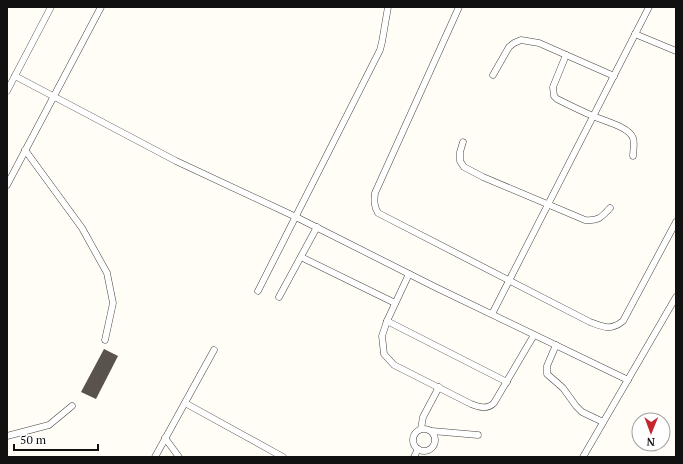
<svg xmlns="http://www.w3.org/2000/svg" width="683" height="464" font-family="'PT Serif',serif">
  <rect width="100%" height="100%" fill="#fffdf5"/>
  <!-- building -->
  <path fill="#5a524d" d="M 104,349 L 118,356 L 96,399 L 81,392 Z"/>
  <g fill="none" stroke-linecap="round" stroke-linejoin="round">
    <!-- lane casing -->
    <g stroke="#444" stroke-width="7">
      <g id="lane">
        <path d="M 459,7 L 375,193 C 374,201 374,206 378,213 L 590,322 C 603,327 611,331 623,321 L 676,222"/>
        <path d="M 635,34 L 676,51"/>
        <path d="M 566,55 L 553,87 L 554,96 L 557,99 C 569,105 581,111 593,116 C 604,121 629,127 633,138 C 635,144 633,151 633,156"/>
        <path d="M 493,75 L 509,47 L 514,43 L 521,40 L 539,43 L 614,76"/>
        <path d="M 15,76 L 176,161 L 296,217 L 435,287 L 628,380"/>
        <path d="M 7,91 L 51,7"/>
        <path d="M 463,142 L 460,152 L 460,161 L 464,167 L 483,177 L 585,220 C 598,221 601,218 610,208"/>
        <path d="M 25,150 L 82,228 L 107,273 L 113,303 L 105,340"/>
        <path d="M 7,185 L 101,7"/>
        <path d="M 301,257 L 395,303"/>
        <path d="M 409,274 L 387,321 L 382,336 L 384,354 L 394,365 L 471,404 C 479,407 487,410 494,403 L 534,335"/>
        <path d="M 258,291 L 380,50 L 382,42 L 388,7"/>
        <path d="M 279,297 L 317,227"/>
        <path d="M 492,314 L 649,7"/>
        <path d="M 387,321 L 507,382"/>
        <path d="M 556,345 L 547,366 L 547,374 L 563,388 L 576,406 L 582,412 L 603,422"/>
        <path d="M 185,403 L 283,457"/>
        <circle cx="424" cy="440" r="11"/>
        <path d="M 421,429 L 423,417 L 439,387"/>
        <path d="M 432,431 L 478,435"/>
        <path d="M 7,436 L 49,425 L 72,406"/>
        <path d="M 165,438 L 179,457"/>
        <path d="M 155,457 L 214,350"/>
        <path d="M 414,457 L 418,449"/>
        <path d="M 583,457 L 676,297"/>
      </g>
    </g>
    <!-- lane -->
    <use href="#lane" stroke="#fff" stroke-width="6"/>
  </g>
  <!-- border -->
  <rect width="683" height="464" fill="none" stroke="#111111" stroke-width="16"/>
  <!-- north arrow -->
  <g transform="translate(651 432) rotate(181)"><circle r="19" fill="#ffffff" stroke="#a0a0a0"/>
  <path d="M0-3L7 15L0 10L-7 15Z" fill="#c4262e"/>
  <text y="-6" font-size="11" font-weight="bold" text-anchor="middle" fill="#111111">N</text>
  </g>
  <!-- scale -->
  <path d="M14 444v6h84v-6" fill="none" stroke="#111111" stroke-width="2"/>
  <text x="20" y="444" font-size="12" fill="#111111" stroke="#ffffff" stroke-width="3" paint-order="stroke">50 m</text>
</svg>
